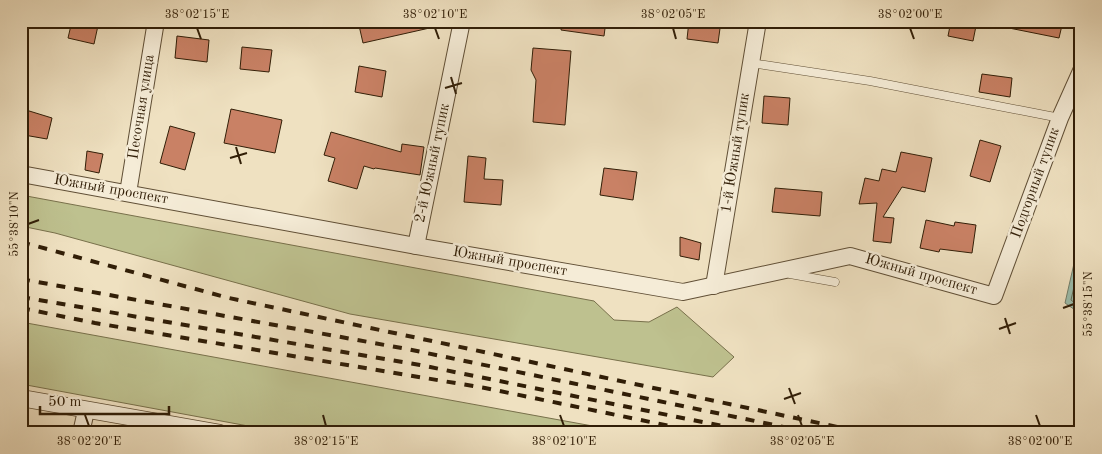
<svg xmlns="http://www.w3.org/2000/svg" width="1102" height="454" font-family="'Old Standard TT',serif">
  <rect width="100%" height="100%" fill="#efe1c1"/>
  <filter id="stains"><feTurbulence type="fractalNoise" baseFrequency=".004" numOctaves="4"/><feColorMatrix values="0 0 0 0 .2 0 0 0 0 .09 0 0 0 0 .02 0 0 0 .5 -.17"/></filter>
  <radialGradient id="worn" r=".72"><stop offset=".6" stop-color="#630" stop-opacity="0"/><stop offset="1" stop-color="#630" stop-opacity=".3"/></radialGradient>
  <!-- green -->
  <g fill="#bec18f" stroke="#78704b">
    <path d="M 21,195 L 594,301 L 614,320 L 649,322 L 677,307 L 734,357 L 713,377 L 350,314 L 55,233 L 21,226 Z"/>
    <path d="M 21,322 L 631,433 L 286,433 L 21,384 Z"/>
  </g>
  <!-- water -->
  <path fill="#9bbead" stroke="#717e6b" d="M 1081,233 L 1081,314 L 1065,303 Z"/>
  <g fill="none" stroke-linecap="round" stroke-linejoin="round">
    <!-- shore -->
    <path stroke="#666e5a" stroke-width="1" d="M 1081,256 L 1071,300 L 1081,308"/>
  </g>
  <!-- building -->
  <g fill="#c98165" stroke="#311e07">
    <path d="M 72,21 L 99,21 L 94,44 L 68,38 Z"/>
    <path d="M 358,21 L 433,21 L 434,27 L 363,43 Z"/>
    <path d="M 562,21 L 606,21 L 604,36 L 561,30 Z"/>
    <path d="M 689,21 L 721,21 L 718,43 L 687,39 Z"/>
    <path d="M 951,21 L 977,21 L 973,41 L 948,36 Z"/>
    <path d="M 1009,21 L 1063,21 L 1059,38 L 1009,28 Z"/>
    <path d="M 177,36 L 209,40 L 207,62 L 175,58 Z"/>
    <path d="M 242,47 L 272,50 L 269,72 L 240,69 Z"/>
    <path d="M 533,48 L 571,51 L 565,125 L 533,122 L 536,80 L 531,70 Z"/>
    <path d="M 359,66 L 386,71 L 382,97 L 355,92 Z"/>
    <path d="M 982,74 L 1012,78 L 1010,97 L 979,92 Z"/>
    <path d="M 764,96 L 790,98 L 788,125 L 762,123 Z"/>
    <path d="M 231,109 L 282,120 L 275,153 L 224,143 Z"/>
    <path d="M 26,110 L 52,118 L 47,139 L 24,135 Z"/>
    <path d="M 170,126 L 195,133 L 185,170 L 160,163 Z"/>
    <path d="M 331,132 L 401,152 L 402,144 L 424,147 L 420,175 L 375,168 L 374,169 L 364,166 L 357,189 L 328,181 L 335,158 L 324,155 Z"/>
    <path d="M 980,140 L 1001,146 L 990,182 L 970,176 Z"/>
    <path d="M 87,151 L 103,154 L 99,173 L 85,170 Z"/>
    <path d="M 901,152 L 932,158 L 925,192 L 902,187 L 883,217 L 894,218 L 891,243 L 873,241 L 877,203 L 859,204 L 865,178 L 879,181 L 882,169 L 896,172 Z"/>
    <path d="M 468,156 L 486,158 L 484,179 L 503,180 L 501,205 L 464,202 Z"/>
    <path d="M 604,168 L 637,172 L 633,200 L 600,195 Z"/>
    <path d="M 775,188 L 822,192 L 820,216 L 772,212 Z"/>
    <path d="M 926,220 L 954,226 L 955,222 L 976,225 L 972,253 L 940,249 L 939,252 L 920,248 Z"/>
    <path d="M 680,237 L 701,243 L 699,260 L 680,256 Z"/>
  </g>
  <g fill="none" stroke-linecap="round" stroke-linejoin="round">
    <!-- lane casing -->
    <g stroke="#604f36" stroke-width="9">
      <g id="lane">
        <path d="M 751,63 L 870,81 L 1060,118"/>
        <path d="M 790,274 L 835,282"/>
      </g>
    </g>
    <!-- street casing -->
    <g stroke="#604f36" stroke-width="18">
      <g id="street">
        <path d="M 21,174 L 416,246 L 683,292 L 850,256 L 994,296 L 1060,118 L 1081,71"/>
        <path d="M 128,193 L 156,21"/>
        <path d="M 416,246 L 462,21"/>
        <path d="M 714,286 L 758,21"/>
        <path d="M 21,398 L 220,433"/>
        <path d="M 81,433 L 86,411"/>
      </g>
    </g>
    <!-- lane -->
    <use href="#lane" stroke="#f5ecd7" stroke-width="8"/>
    <!-- street -->
    <use href="#street" stroke="#f5ecd7" stroke-width="16"/>
    <!-- rail -->
    <g stroke="#311e07" stroke-width="4" stroke-dasharray="9 9" stroke-linecap="butt">
      <path d="M 21,242 L 229,298 L 866,433"/>
      <path d="M 21,279 L 407,349 L 813,433"/>
      <path d="M 21,297 L 420,365 L 757,433"/>
      <path d="M 21,308 L 95,323 L 485,388 L 704,433"/>
    </g>
  </g>
  <!-- ticks -->
  <path fill="none" stroke="#311e07" stroke-width="2" d="M 197,28 L 201,39M 435,28 L 439,39M 673,28 L 676,39M 910,28 L 914,39M 451,77 L 456,94M 445,88 L 462,83M 236,147 L 241,164M 230,158 L 247,153M 28,224 L 39,220M 1063,308 L 1074,304M 1005,318 L 1010,334M 999,329 L 1016,323M 789,388 L 795,404M 784,399 L 801,393M 85,415 L 89,426M 323,415 L 326,426M 560,415 L 564,426M 798,415 L 802,426M 1036,415 L 1040,426"/>
  <g text-anchor="middle" dominant-baseline="central" stroke-width="5" stroke-linejoin="round" paint-order="stroke">
    <!-- street labels -->
    <g font-size="15" fill="#311e07" stroke="#f5ecd7">
      <text transform="translate(142 107) rotate(-81)">Песочная улица</text>
      <text transform="translate(736 153) rotate(-81)">1-й Южный тупик</text>
      <text transform="translate(433 163) rotate(-78)">2-й Южный тупик</text>
      <text transform="translate(1036 183) rotate(-70)">Подгорный тупик</text>
      <text transform="translate(111 190) rotate(10)">Южный проспект</text>
      <text transform="translate(510 262) rotate(10)">Южный проспект</text>
      <text transform="translate(921 275) rotate(16)">Южный проспект</text>
    </g>
  </g>
  <!-- margin -->
  <rect width="1102" height="454" fill="none" stroke="#efe1c1" stroke-width="55"/>
  <!-- scale -->
  <path d="M40 406v8h129v-8" fill="none" stroke="#311e07" stroke-width="2.5"/>
  <text x="48" y="406" font-size="15" fill="#311e07" stroke="#f5ecd7" stroke-width="4" paint-order="stroke">50 m</text>
  <rect x="28" y="28" width="1046" height="398" fill="none" stroke="#311e07" stroke-width="2"/>
  <g font-size="12" text-anchor="middle" fill="#311e07">
    <text x="197" y="18">38°02'15"E</text>
    <text x="435" y="18">38°02'10"E</text>
    <text x="673" y="18">38°02'05"E</text>
    <text x="910" y="18">38°02'00"E</text>
    <text transform="translate(14 224) rotate(-90)" y="4">55°38'10"N</text>
    <text transform="translate(1088 304) rotate(-90)" y="4">55°38'15"N</text>
    <text x="89" y="445">38°02'20"E</text>
    <text x="326" y="445">38°02'15"E</text>
    <text x="564" y="445">38°02'10"E</text>
    <text x="802" y="445">38°02'05"E</text>
    <text x="1040" y="445">38°02'00"E</text>
  </g>
  <rect width="100%" height="100%" filter="url(#stains)"/>
  <rect width="100%" height="100%" fill="url(#worn)"/>
</svg>
